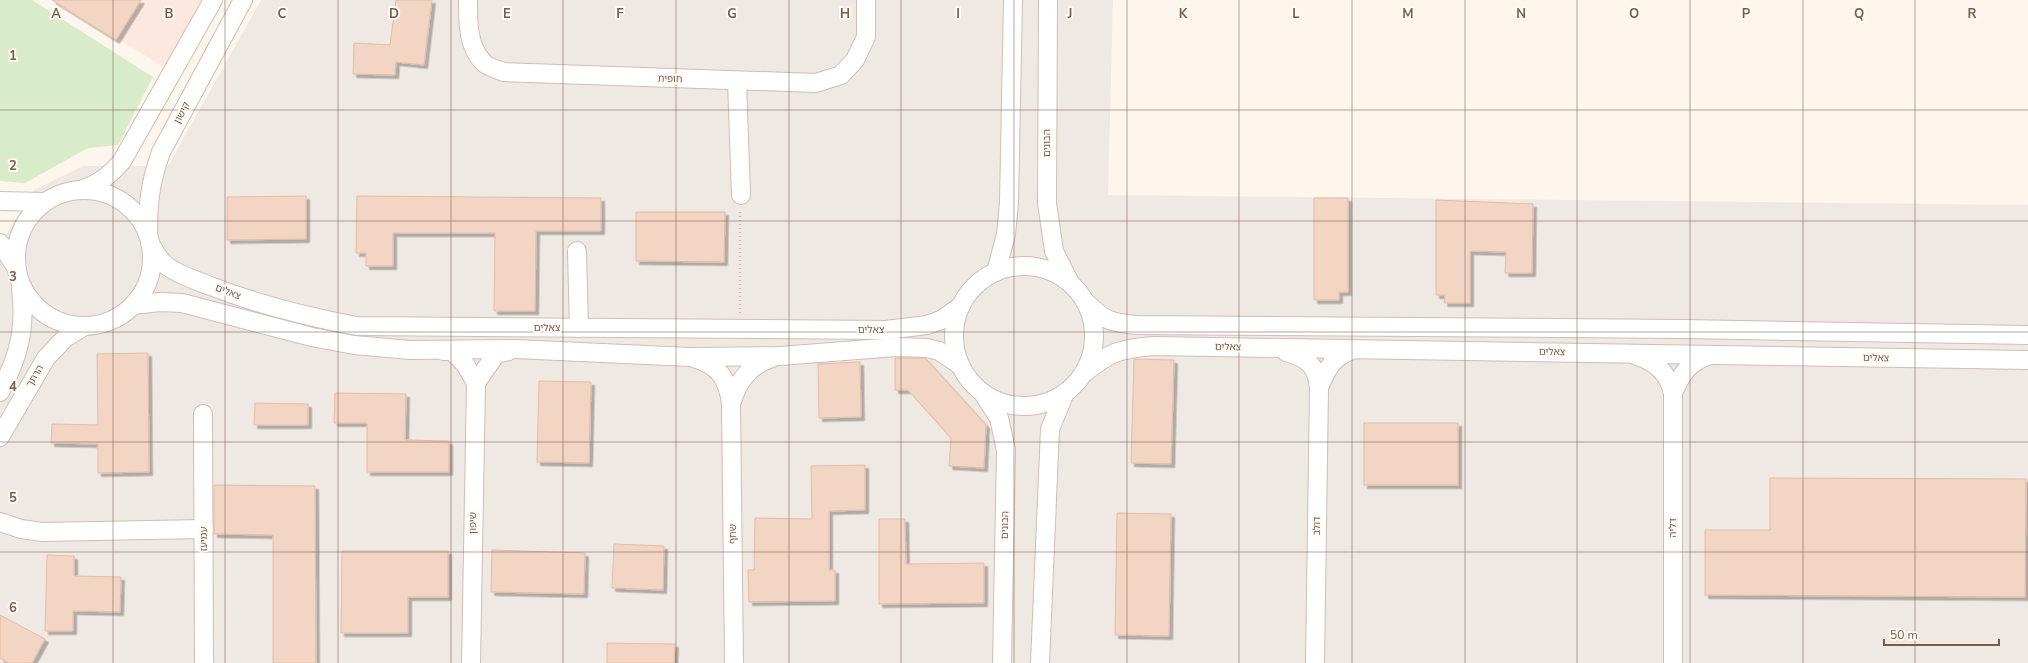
<svg xmlns="http://www.w3.org/2000/svg" width="2028" height="663" font-family="'Nunito Sans','Noto Sans Hebrew',sans-serif">
  <defs>
    <filter id="shadow"><feDropShadow dx="3.5" dy="3.5" stdDeviation="0" flood-color="#0004"/></filter>
  </defs>
  <rect width="100%" height="100%" fill="#fdf6ec"/>
  <!-- commercial -->
  <path fill="#fde8e0" d="M 56,0 L 201,0 L 165,68 Z"/>
  <!-- industrial -->
  <path fill="#efe9e4" d="M 261,0 L 1113,0 L 1108,195 L 2028,205 L 2028,663 L 0,663 L 0,244 L 34,190 L 83,166 L 168,166 Z"/>
  <!-- green -->
  <path fill="#d8ecc9" d="M 0,0 L 32,0 L 153,77 L 118,145 L 88,148 L 25,183 L 0,181 Z"/>
  <!-- building -->
  <g fill="#f3d5c3" stroke="#e6bba3" filter="url(#shadow)">
    <path d="M 52,0 L 141,0 L 116,40 Z"/>
    <path d="M 396,0 L 432,0 L 424,65 L 396,62 L 395,75 L 353,74 L 354,43 L 390,45 Z"/>
    <path d="M 306,196 L 306,239 L 227,240 L 227,197 Z"/>
    <path d="M 357,196 L 601,198 L 601,231 L 536,231 L 535,311 L 494,311 L 495,233 L 393,233 L 393,266 L 366,266 L 366,253 L 356,253 Z"/>
    <path d="M 1314,198 L 1348,198 L 1348,292 L 1339,292 L 1339,300 L 1314,300 Z"/>
    <path d="M 1436,200 L 1533,204 L 1532,273 L 1505,273 L 1506,252 L 1470,251 L 1470,303 L 1444,303 L 1445,295 L 1436,295 Z"/>
    <path d="M 636,212 L 725,212 L 724,262 L 636,261 Z"/>
    <path d="M 148,353 L 149,472 L 98,473 L 98,444 L 51,443 L 52,424 L 98,425 L 97,354 Z"/>
    <path d="M 895,358 L 925,358 L 986,425 L 984,468 L 949,466 L 951,438 L 908,390 L 895,390 Z"/>
    <path d="M 1134,359 L 1174,360 L 1171,464 L 1131,463 Z"/>
    <path d="M 860,362 L 861,417 L 819,418 L 818,364 Z"/>
    <path d="M 539,381 L 591,382 L 589,463 L 537,462 Z"/>
    <path d="M 335,393 L 406,394 L 405,440 L 449,441 L 449,472 L 367,472 L 367,423 L 334,423 Z"/>
    <path d="M 255,403 L 308,404 L 308,425 L 254,425 Z"/>
    <rect x="1364" y="423" width="94" height="62"/>
    <path d="M 865,465 L 865,510 L 829,511 L 829,570 L 835,570 L 835,601 L 749,602 L 748,570 L 754,570 L 755,518 L 812,519 L 811,466 Z"/>
    <path d="M 1770,478 L 2026,479 L 2025,597 L 1705,595 L 1705,530 L 1770,530 Z"/>
    <path d="M 214,485 L 315,486 L 316,663 L 273,663 L 273,535 L 214,534 Z"/>
    <path d="M 1117,513 L 1171,514 L 1169,636 L 1115,635 Z"/>
    <path d="M 879,519 L 905,519 L 906,564 L 984,563 L 984,603 L 879,604 Z"/>
    <path d="M 614,544 L 664,546 L 663,590 L 612,588 Z"/>
    <path d="M 492,550 L 585,553 L 584,594 L 491,592 Z"/>
    <path d="M 342,551 L 448,551 L 448,597 L 408,597 L 408,633 L 341,633 Z"/>
    <path d="M 47,555 L 74,556 L 74,576 L 121,577 L 120,612 L 73,611 L 73,631 L 45,631 Z"/>
    <path d="M 0,615 L 45,639 L 32,663 L 8,663 L 0,658 Z"/>
    <path d="M 607,643 L 675,644 L 674,663 L 607,663 Z"/>
  </g>
  <g fill="none" stroke-linecap="round" stroke-linejoin="round">
    <!-- minor casing -->
    <g stroke="#d1beb0" stroke-width="20">
      <g id="minor">
        <path d="M 468,0 C 468,21 467,46 484,63 C 488,67 498,70 504,72 L 816,83 L 841,75 L 855,60 L 866,37 L 866,0"/>
        <path d="M 1048,0 L 1047,203 L 1054,251 L 1069,281"/>
        <path d="M 737,81 L 741,195"/>
        <path d="M 83,189 C 100,183 110,175 122,161 L 213,0"/>
        <circle cx="84" cy="258" r="68"/>
        <path d="M 0,201 L 45,202"/>
        <path d="M 148,234 C 148,202 150,183 161,152 L 243,0"/>
        <path d="M 0,243 L 16,267"/>
        <path d="M 150,243 C 155,252 159,261 168,267 C 181,276 198,281 213,287 C 260,305 308,317 357,326 L 886,330 L 927,325 L 941,320 L 961,306"/>
        <path d="M 577,251 L 579,328"/>
        <circle cx="1024" cy="336" r="70"/>
        <path d="M 996,272 L 1006,234 L 1009,203 L 1013,0"/>
        <path d="M 1087,303 C 1104,321 1113,323 1137,325 L 1684,329 L 2028,335"/>
        <path d="M 133,305 L 160,302 L 182,303 L 312,337 L 354,345 L 410,350 L 515,349 L 690,357 L 780,356 L 896,347 L 927,348 L 939,351 L 960,365"/>
        <path d="M 443,351 L 452,351 L 465,364 L 476,383 L 471,663"/>
        <path d="M 1286,352 C 1307,358 1317,365 1319,388 L 1315,663"/>
        <path d="M 1637,356 C 1656,362 1668,373 1673,393 L 1673,663"/>
        <path d="M 694,358 C 719,365 728,379 731,404 L 734,663"/>
        <path d="M 1084,373 C 1110,352 1119,349 1153,346 L 2028,360"/>
        <path d="M 476,383 L 496,354 L 509,351"/>
        <path d="M 1319,388 C 1327,368 1332,358 1352,350"/>
        <path d="M 0,392 C 19,356 26,329 21,288"/>
        <path d="M 1673,393 C 1681,374 1689,362 1710,355"/>
        <path d="M 984,395 L 999,418 L 1006,450 L 1002,663"/>
        <path d="M 731,404 C 738,381 748,366 772,358"/>
        <path d="M 203,414 L 204,663"/>
        <path d="M 0,437 L 46,358 L 65,338 L 83,327"/>
        <path d="M 0,522 L 21,529 L 42,532 L 204,529"/>
        <path d="M 1040,663 L 1050,429 L 1064,395"/>
      </g>
    </g>
    <!-- path -->
    <path stroke="#d9b8a5" stroke-width="2.5" stroke-dasharray="1 3" stroke-linecap="butt" d="M 740,313 L 740,210"/>
    <!-- minor -->
    <use href="#minor" stroke="#fff" stroke-width="18"/>
  </g>
  <!-- grid -->
  <path fill="none" stroke="#7a5c4d" stroke-width="1" stroke-opacity="0.55" d="M 113,0 L 113,663M 225,0 L 225,663M 338,0 L 338,663M 451,0 L 451,663M 563,0 L 563,663M 676,0 L 676,663M 789,0 L 789,663M 901,0 L 901,663M 1014,0 L 1014,663M 1127,0 L 1127,663M 1239,0 L 1239,663M 1352,0 L 1352,663M 1465,0 L 1465,663M 1577,0 L 1577,663M 1690,0 L 1690,663M 1803,0 L 1803,663M 1915,0 L 1915,663M 0,110 L 2028,110M 0,221 L 2028,221M 0,332 L 2028,332M 0,442 L 2028,442M 0,552 L 2028,552"/>
  <g text-anchor="middle" dominant-baseline="central" stroke-width="4" stroke-linejoin="round" paint-order="stroke">
    <!-- street labels -->
    <g font-size="10" fill="#7a5c4d" stroke="#fffaf3">
      <text transform="translate(670 79) rotate(2)">חופית</text>
      <text transform="translate(182 113) rotate(-62)">קישון</text>
      <text transform="translate(1047 143) rotate(-90)">הבונים</text>
      <text transform="translate(228 292) rotate(21)">צאלים</text>
      <text x="547" y="328">צאלים</text>
      <text x="871" y="330">צאלים</text>
      <text transform="translate(1228 347) rotate(1)">צאלים</text>
      <text transform="translate(1552 352) rotate(1)">צאלים</text>
      <text transform="translate(1876 358) rotate(1)">צאלים</text>
      <text transform="translate(35 376) rotate(-59)">הרתך</text>
      <text transform="translate(473 523) rotate(-89)">שיפון</text>
      <text transform="translate(1005 525) rotate(-89)">הבונים</text>
      <text transform="translate(1317 526) rotate(-89)">דולב</text>
      <text transform="translate(1673 528) rotate(-90)">דליה</text>
      <text transform="translate(733 534) rotate(-90)">שחף</text>
      <text transform="translate(204 539) rotate(-90)">עמיעז</text>
    </g>
  </g>
  <g font-size="13" text-anchor="middle" font-weight="bold" fill="#7a5c4d" stroke="#fffaf3" stroke-width="4" stroke-linejoin="round" paint-order="stroke">
    <text x="56" y="18">A</text>
    <text x="169" y="18">B</text>
    <text x="282" y="18">C</text>
    <text x="394" y="18">D</text>
    <text x="507" y="18">E</text>
    <text x="620" y="18">F</text>
    <text x="732" y="18">G</text>
    <text x="845" y="18">H</text>
    <text x="958" y="18">I</text>
    <text x="1070" y="18">J</text>
    <text x="1183" y="18">K</text>
    <text x="1296" y="18">L</text>
    <text x="1408" y="18">M</text>
    <text x="1521" y="18">N</text>
    <text x="1634" y="18">O</text>
    <text x="1746" y="18">P</text>
    <text x="1859" y="18">Q</text>
    <text x="1972" y="18">R</text>
    <text x="13" y="60">1</text>
    <text x="13" y="170">2</text>
    <text x="13" y="281">3</text>
    <text x="13" y="391">4</text>
    <text x="13" y="502">5</text>
    <text x="13" y="612">6</text>
  </g>
  <!-- scale -->
  <path d="M1884 639v6h115v-6" fill="none" stroke="#7a5c4d" stroke-width="2"/>
  <text x="1890" y="639" font-size="12" fill="#7a5c4d" stroke="#fffaf3" stroke-width="3" paint-order="stroke">50 m</text>
</svg>
